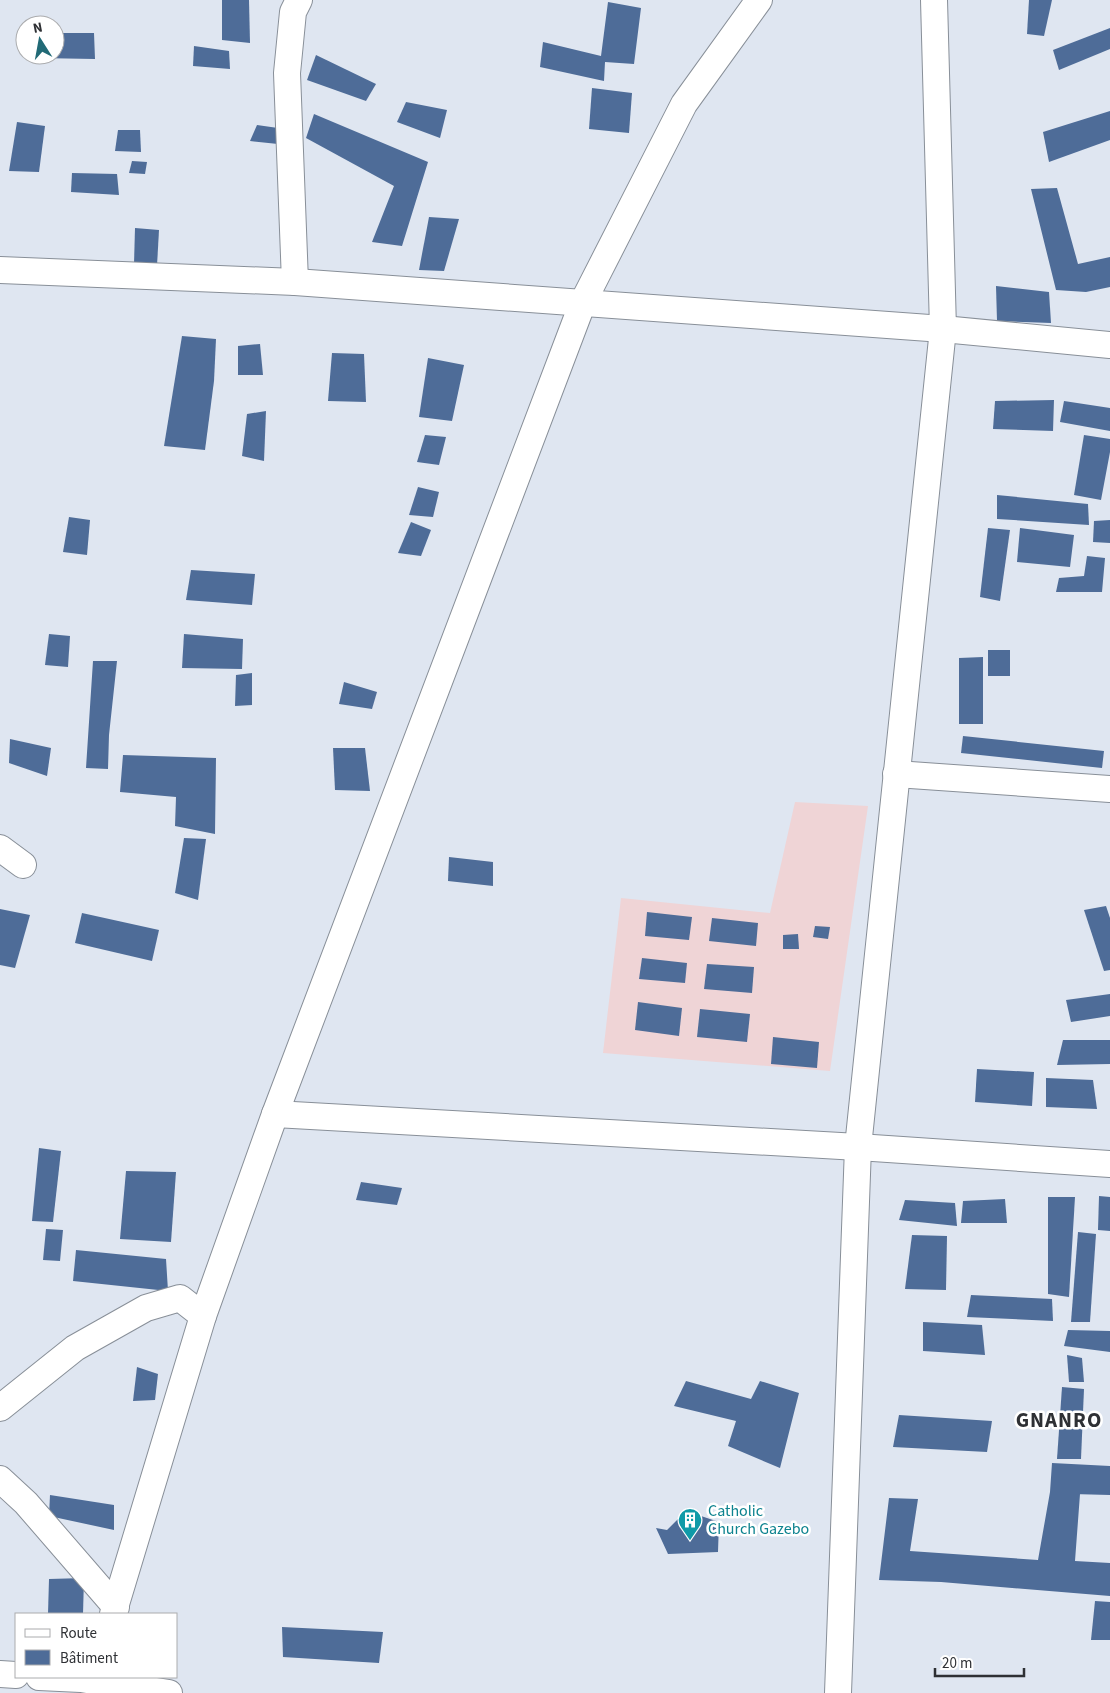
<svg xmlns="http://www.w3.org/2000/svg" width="1110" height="1693" font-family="'Source Sans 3',sans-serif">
  <rect width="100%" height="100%" fill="#dfe6f1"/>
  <!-- commercial -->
  <path fill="#efd4d6" d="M 795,802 L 868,806 L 830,1071 L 603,1053 L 621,898 L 770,913 Z"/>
  <!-- building -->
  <g fill="#4e6c98">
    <path d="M 222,0 L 249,0 L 250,43 L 222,40 Z"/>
    <path d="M 1029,0 L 1052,0 L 1044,36 L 1027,34 Z"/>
    <path d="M 608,2 L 641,8 L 634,64 L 605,62 L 604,81 L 540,67 L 543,42 L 601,56 Z"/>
    <path d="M 1110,28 L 1110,49 L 1059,70 L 1053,50 Z"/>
    <path d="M 55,33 L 94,33 L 95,59 L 38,58 L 38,55 L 55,55 Z"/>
    <path d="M 194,46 L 229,51 L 230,69 L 193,66 Z"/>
    <path d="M 316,55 L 376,84 L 366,101 L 307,80 Z"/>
    <path d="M 592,88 L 632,93 L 629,133 L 589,129 Z"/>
    <path d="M 406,102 L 447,110 L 440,138 L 397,122 Z"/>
    <path d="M 1110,111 L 1110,140 L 1049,162 L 1043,132 Z"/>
    <path d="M 314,114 L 428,162 L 402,246 L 372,242 L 394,186 L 306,138 Z"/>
    <path d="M 17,122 L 45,126 L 39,172 L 9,171 Z"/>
    <path d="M 257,125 L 285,129 L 278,144 L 250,141 Z"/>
    <path d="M 118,130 L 140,130 L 141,152 L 115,151 Z"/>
    <path d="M 132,161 L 147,162 L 145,174 L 129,173 Z"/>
    <path d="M 72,173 L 117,174 L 119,195 L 71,192 Z"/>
    <path d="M 1057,188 L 1078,264 L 1110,257 L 1110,287 L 1086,292 L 1056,290 L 1031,189 Z"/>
    <path d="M 429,217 L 459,219 L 444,271 L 419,270 Z"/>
    <path d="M 135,228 L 159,230 L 157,266 L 134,264 Z"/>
    <path d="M 996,286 L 1049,292 L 1051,323 L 997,321 Z"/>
    <path d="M 182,336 L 216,339 L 214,381 L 205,450 L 164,446 Z"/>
    <path d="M 260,344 L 263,375 L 238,375 L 238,346 Z"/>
    <path d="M 332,353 L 364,354 L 366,402 L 328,401 Z"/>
    <path d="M 428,358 L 464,365 L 452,421 L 419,417 Z"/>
    <path d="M 1054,400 L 1053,431 L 993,429 L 995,401 Z"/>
    <path d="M 1064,401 L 1110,408 L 1110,431 L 1060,422 Z"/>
    <path d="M 266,411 L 264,461 L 242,456 L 247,414 Z"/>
    <path d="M 425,435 L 446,437 L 439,465 L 417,462 Z"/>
    <path d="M 1084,435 L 1110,439 L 1110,452 L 1101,500 L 1074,495 Z"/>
    <path d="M 418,487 L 439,492 L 433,517 L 409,515 Z"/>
    <path d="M 997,495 L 1088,504 L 1089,525 L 997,519 Z"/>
    <path d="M 69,517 L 90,520 L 87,555 L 63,552 Z"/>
    <path d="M 1110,520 L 1110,543 L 1093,542 L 1094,521 Z"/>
    <path d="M 411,522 L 431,530 L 421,556 L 398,553 Z"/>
    <path d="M 988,528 L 1010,530 L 1000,601 L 980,597 Z"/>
    <path d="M 1020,528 L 1074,535 L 1070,567 L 1017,562 Z"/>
    <path d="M 1087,556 L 1105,558 L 1102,592 L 1056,592 L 1059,578 L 1084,576 Z"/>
    <path d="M 191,570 L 255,574 L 252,605 L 186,600 Z"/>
    <path d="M 49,634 L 70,636 L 68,667 L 45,665 Z"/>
    <path d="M 184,634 L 243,639 L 242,669 L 182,668 Z"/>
    <rect x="988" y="650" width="22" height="26"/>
    <path d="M 983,657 L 983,724 L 959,724 L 959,658 Z"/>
    <path d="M 93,661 L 117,661 L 109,735 L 108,769 L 86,768 Z"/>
    <path d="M 252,673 L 252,705 L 235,706 L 236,675 Z"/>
    <path d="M 344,682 L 377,692 L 372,709 L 339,704 Z"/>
    <path d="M 963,736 L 1104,751 L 1102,768 L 961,753 Z"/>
    <path d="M 10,739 L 51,748 L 47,776 L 9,763 Z"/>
    <path d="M 333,748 L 365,748 L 370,791 L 335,790 Z"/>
    <path d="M 123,755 L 216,758 L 215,834 L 175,826 L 176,797 L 120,792 Z"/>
    <path d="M 184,838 L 206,839 L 198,900 L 175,893 Z"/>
    <path d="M 449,857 L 493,862 L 493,886 L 448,881 Z"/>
    <path d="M 1106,906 L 1110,918 L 1110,970 L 1104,971 L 1084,910 Z"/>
    <path d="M 0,909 L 30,915 L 15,968 L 0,965 Z"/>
    <path d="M 647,912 L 692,917 L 689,940 L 645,936 Z"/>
    <path d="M 82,913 L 159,930 L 152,961 L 75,943 Z"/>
    <path d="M 712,918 L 758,923 L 756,946 L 709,941 Z"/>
    <path d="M 815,926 L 830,927 L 828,939 L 813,937 Z"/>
    <path d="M 798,934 L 799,949 L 783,949 L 783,935 Z"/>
    <path d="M 642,958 L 687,963 L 685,983 L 639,979 Z"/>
    <path d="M 707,964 L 754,967 L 752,993 L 704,989 Z"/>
    <path d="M 1110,994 L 1110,1016 L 1071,1022 L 1066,1000 Z"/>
    <path d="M 638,1002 L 682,1008 L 679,1036 L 635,1030 Z"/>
    <path d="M 700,1009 L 750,1014 L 747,1042 L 697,1037 Z"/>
    <path d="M 773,1037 L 819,1042 L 817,1068 L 771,1064 Z"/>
    <path d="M 1063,1040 L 1110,1040 L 1110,1064 L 1057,1065 Z"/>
    <path d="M 977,1069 L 1034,1072 L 1032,1106 L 975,1102 Z"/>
    <path d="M 1046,1078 L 1093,1080 L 1097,1109 L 1046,1107 Z"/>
    <path d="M 39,1148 L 61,1151 L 53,1222 L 32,1221 Z"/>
    <path d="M 126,1171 L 176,1172 L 171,1242 L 120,1239 Z"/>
    <path d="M 361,1182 L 402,1188 L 397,1205 L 356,1200 Z"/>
    <path d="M 1099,1196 L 1110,1197 L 1110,1231 L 1098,1230 Z"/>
    <path d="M 1048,1197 L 1075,1197 L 1069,1297 L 1048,1294 Z"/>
    <path d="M 1005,1199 L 1007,1223 L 961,1223 L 963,1201 Z"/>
    <path d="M 905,1200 L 955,1203 L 957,1226 L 899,1220 Z"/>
    <path d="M 46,1229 L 63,1230 L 60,1261 L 43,1260 Z"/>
    <path d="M 1078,1232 L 1096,1234 L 1090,1322 L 1071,1322 Z"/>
    <path d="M 912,1235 L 947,1236 L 946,1290 L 905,1289 Z"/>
    <path d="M 76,1250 L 166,1259 L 168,1291 L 73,1281 Z"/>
    <path d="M 971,1295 L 1052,1299 L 1053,1321 L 967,1317 Z"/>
    <path d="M 923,1322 L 982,1325 L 985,1355 L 923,1351 Z"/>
    <path d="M 1068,1330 L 1110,1331 L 1110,1352 L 1064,1346 Z"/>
    <path d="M 1067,1355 L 1082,1358 L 1084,1382 L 1069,1382 Z"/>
    <path d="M 137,1367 L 158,1374 L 155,1400 L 133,1401 Z"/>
    <path d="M 686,1381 L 751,1399 L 760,1381 L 799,1393 L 780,1468 L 728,1446 L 736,1421 L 674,1406 Z"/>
    <path d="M 1062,1387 L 1084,1389 L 1081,1459 L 1057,1459 Z"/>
    <path d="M 899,1415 L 992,1421 L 987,1452 L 893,1447 Z"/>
    <path d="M 1052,1463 L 1110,1466 L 1110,1495 L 1072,1494 L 1080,1494 L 1075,1561 L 1110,1563 L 1110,1596 L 941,1582 L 879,1580 L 889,1498 L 918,1499 L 910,1551 L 1038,1560 L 1050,1492 Z"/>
    <path d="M 50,1495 L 114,1505 L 114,1530 L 49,1516 Z"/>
    <path d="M 686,1511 L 719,1522 L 718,1552 L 668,1554 L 656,1528 L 667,1530 Z"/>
    <path d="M 84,1578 L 83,1614 L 48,1614 L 49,1579 Z"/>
    <path d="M 1095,1601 L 1110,1602 L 1110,1640 L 1091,1640 Z"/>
    <path d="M 282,1627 L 383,1632 L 379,1663 L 283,1657 Z"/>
  </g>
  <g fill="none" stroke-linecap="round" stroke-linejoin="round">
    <!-- street casing -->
    <g stroke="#888f98" stroke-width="28">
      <g id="street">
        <path d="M 0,270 L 295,282 L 943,329 L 1110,345"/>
        <path d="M 295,282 L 287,73 L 293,12 L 299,0"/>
        <path d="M 896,774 L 1110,789"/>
        <path d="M 0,848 L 23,865"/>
        <path d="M 275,1114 L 858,1147 L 1110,1164"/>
        <path d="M 0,1408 L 75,1348 L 146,1308 L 180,1298 L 203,1316"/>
        <path d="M 0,1479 L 26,1503 L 116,1607"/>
        <path d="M 113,1614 L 203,1316 L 275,1114 L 583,302 L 684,104 L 759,0"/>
        <path d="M 0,1674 L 16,1675"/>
        <path d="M 39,1677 L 81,1679 L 169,1693"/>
        <path d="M 838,1693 L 858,1147 L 943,329 L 934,0"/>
      </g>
    </g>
    <!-- street -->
    <use href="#street" stroke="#fff" stroke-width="26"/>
  </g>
  <!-- icons -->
  <defs>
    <g id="building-pin" transform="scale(1.25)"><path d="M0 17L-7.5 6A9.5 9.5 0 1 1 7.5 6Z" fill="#0f9aa8" stroke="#fff"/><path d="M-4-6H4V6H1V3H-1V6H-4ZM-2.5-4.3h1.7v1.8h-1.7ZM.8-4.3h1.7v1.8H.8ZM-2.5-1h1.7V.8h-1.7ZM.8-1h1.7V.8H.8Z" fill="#fff"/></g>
  </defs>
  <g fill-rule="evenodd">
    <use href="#building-pin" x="690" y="1520"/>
  </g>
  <g text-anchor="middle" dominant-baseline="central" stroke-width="5" stroke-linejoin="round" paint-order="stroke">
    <!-- culture labels -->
    <g font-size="16" fill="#0d838f" stroke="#fff" text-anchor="start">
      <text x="708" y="1511">Catholic<tspan x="708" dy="18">Church Gazebo</tspan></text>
    </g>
    <!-- district labels -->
    <g font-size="21" font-weight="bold" letter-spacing="1" fill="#2e3034" stroke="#fff">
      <text x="1059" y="1420">GNANRO</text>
    </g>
  </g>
  <!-- legend -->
  <rect x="15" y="1613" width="162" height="65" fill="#ffffff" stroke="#abacae"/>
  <rect x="25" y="1629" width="25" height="8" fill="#ffffff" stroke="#abacae"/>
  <text x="60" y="1638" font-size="15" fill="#2e3034">Route</text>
  <rect x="25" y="1650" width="25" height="15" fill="#4e6c98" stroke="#abacae"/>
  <text x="60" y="1663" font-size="15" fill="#2e3034">Bâtiment</text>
  <!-- north arrow -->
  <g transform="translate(40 40) rotate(349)"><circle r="24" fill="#ffffff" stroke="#abacae"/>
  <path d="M0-4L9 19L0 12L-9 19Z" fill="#216a76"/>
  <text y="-8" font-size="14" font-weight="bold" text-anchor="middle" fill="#2e3034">N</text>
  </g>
  <!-- scale -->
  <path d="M935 1668v8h89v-8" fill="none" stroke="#2e3034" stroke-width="2.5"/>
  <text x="942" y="1668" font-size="15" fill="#2e3034" stroke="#ffffff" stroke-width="4" paint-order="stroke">20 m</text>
</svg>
